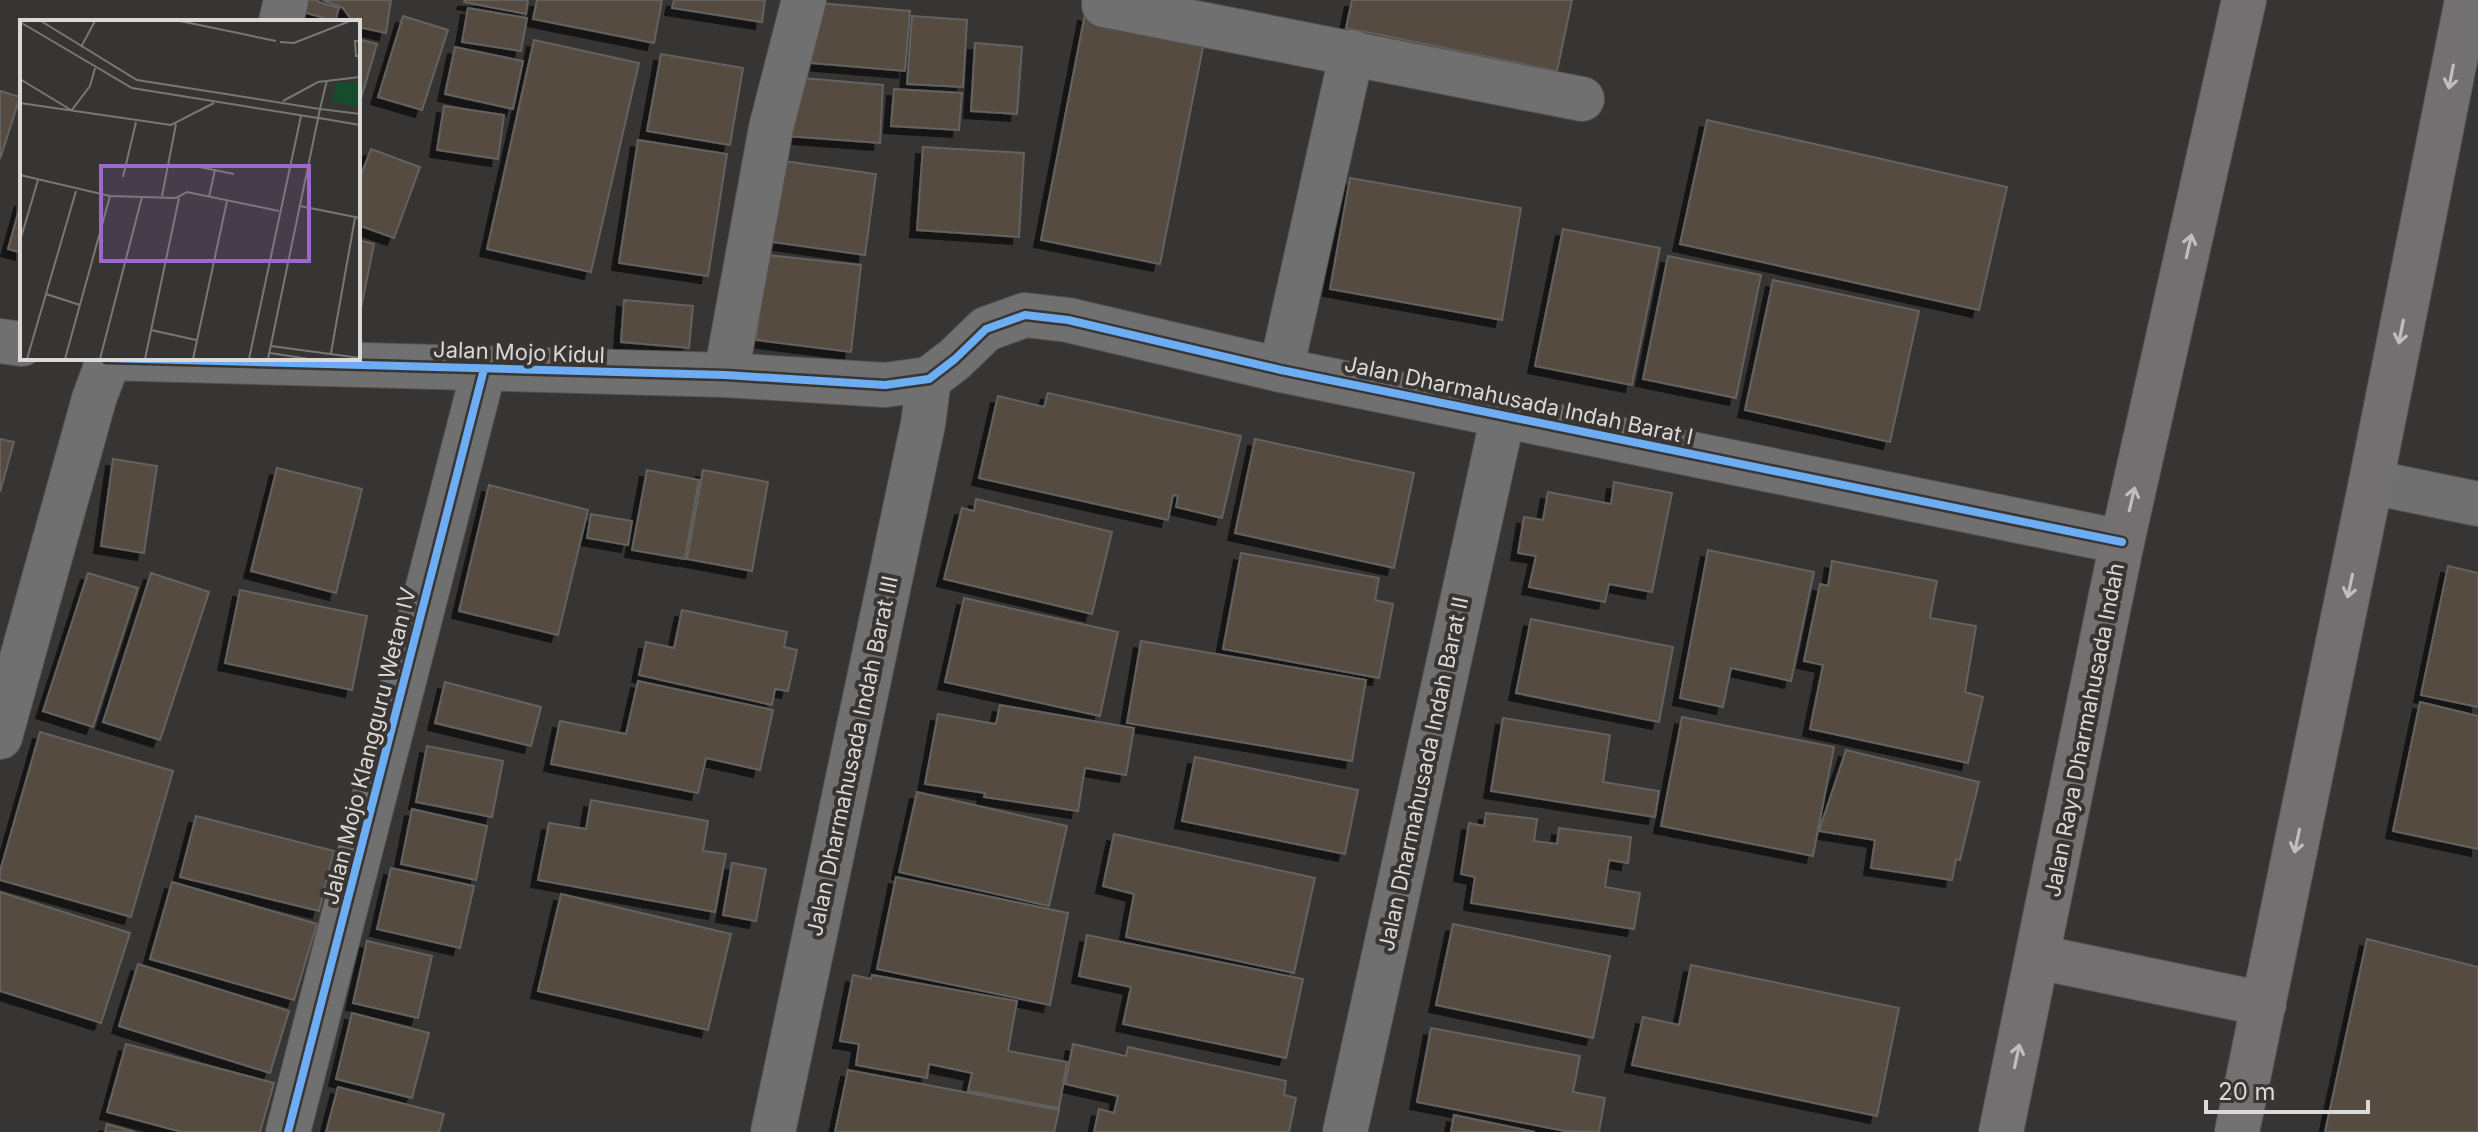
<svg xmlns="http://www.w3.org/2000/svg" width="2478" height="1132" font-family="Inter,sans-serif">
  <defs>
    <filter id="shadow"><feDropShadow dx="-7" dy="7" stdDeviation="0" flood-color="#0009"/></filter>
  </defs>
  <rect width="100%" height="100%" fill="#373534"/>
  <!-- building -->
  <g fill="#544b3f" stroke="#646261" stroke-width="2" filter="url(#shadow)">
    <path d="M 305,0 L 318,0 L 318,2 L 339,8 L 335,21 L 303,12 Z"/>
    <path d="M 323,0 L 391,0 L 386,33 L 358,27 L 358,22 L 353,22 L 343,8 Z"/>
    <path d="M 465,0 L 528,0 L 526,14 L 464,2 Z"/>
    <path d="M 537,0 L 662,0 L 654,43 L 533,19 Z"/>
    <path d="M 674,0 L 765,0 L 762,22 L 672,8 Z"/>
    <path d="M 1352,0 L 1572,0 L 1557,71 L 1346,28 Z"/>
    <path d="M 806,2 L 910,11 L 905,71 L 800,62 Z"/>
    <path d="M 468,8 L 527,18 L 521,51 L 462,42 Z"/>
    <path d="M 1085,14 L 1205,37 L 1160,264 L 1041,240 Z"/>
    <path d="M 403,16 L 448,30 L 422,110 L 378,97 Z"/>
    <path d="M 912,16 L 967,20 L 963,87 L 907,84 Z"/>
    <path d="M 358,39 L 377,44 L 358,109 Z"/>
    <path d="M 534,40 L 639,63 L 591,272 L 487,249 Z"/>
    <path d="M 975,43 L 1022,47 L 1017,114 L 971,111 Z"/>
    <path d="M 455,47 L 523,61 L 513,109 L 445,94 Z"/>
    <path d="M 661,54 L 743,68 L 730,145 L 647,131 Z"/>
    <path d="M 790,77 L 883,85 L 880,143 L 787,136 Z"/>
    <path d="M 894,89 L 962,93 L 959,130 L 891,126 Z"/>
    <path d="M 0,91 L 20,97 L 0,159 Z"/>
    <path d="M 444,106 L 504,115 L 498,159 L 437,150 Z"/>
    <path d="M 1707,120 L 2007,187 L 1979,310 L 1680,244 Z"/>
    <path d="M 638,140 L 727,154 L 708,276 L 619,263 Z"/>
    <path d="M 923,147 L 1024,153 L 1019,237 L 917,230 Z"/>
    <path d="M 371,149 L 420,167 L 394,238 L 358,225 L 358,183 Z"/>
    <path d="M 777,160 L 876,174 L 865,255 L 765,241 Z"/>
    <path d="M 1350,178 L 1521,208 L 1502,320 L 1330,289 Z"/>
    <path d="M 22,199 L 22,253 L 8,249 Z"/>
    <path d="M 1563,229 L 1660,248 L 1632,385 L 1535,366 Z"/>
    <path d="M 358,240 L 374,244 L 358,323 Z"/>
    <path d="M 767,255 L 861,265 L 851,352 L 756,340 Z"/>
    <path d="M 1668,256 L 1761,275 L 1736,398 L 1643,379 Z"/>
    <path d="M 1773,280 L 1919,311 L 1890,442 L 1745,410 Z"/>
    <path d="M 624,300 L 693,306 L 689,348 L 621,342 Z"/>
    <path d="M 1048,393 L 1241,436 L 1222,518 L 1176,507 L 1178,496 L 1173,495 L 1168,520 L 979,478 L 998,396 L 1044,407 Z"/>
    <path d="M 0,439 L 14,442 L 0,492 Z"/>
    <path d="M 1255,439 L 1414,473 L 1394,568 L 1235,533 Z"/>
    <path d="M 113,459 L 157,466 L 144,553 L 101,546 Z"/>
    <path d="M 277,468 L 362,489 L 336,593 L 251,571 Z"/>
    <path d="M 647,470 L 699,480 L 685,559 L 632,550 Z"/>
    <path d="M 703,470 L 768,482 L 752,571 L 687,559 Z"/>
    <path d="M 1614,482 L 1672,493 L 1652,592 L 1609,584 L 1605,602 L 1529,587 L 1536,556 L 1518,553 L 1524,517 L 1543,520 L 1548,492 L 1611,504 Z"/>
    <path d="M 489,485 L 588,510 L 558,635 L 459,611 Z"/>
    <path d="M 976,499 L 1112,532 L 1092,614 L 944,579 L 962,508 L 974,511 Z"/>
    <path d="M 591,514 L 632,521 L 628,545 L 587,538 Z"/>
    <path d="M 1708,550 L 1814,572 L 1791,681 L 1731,668 L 1723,707 L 1680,698 Z"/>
    <path d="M 1241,553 L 1379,578 L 1375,600 L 1393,604 L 1379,678 L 1223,649 Z"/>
    <path d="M 1832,561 L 1937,581 L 1930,618 L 1976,626 L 1965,692 L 1983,697 L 1968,763 L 1810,729 L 1823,665 L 1804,661 L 1820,584 L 1828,586 Z"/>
    <path d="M 2448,566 L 2478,573 L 2478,707 L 2421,695 Z"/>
    <path d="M 88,573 L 138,588 L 93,727 L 43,711 Z"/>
    <path d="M 151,573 L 209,592 L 160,740 L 103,722 Z"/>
    <path d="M 240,590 L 367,616 L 352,690 L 225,663 Z"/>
    <path d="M 964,598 L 1118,632 L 1100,716 L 945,682 Z"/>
    <path d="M 682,610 L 787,632 L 784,647 L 797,650 L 788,691 L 775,689 L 772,705 L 639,675 L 646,642 L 674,648 Z"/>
    <path d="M 1531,619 L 1673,647 L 1659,722 L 1516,693 Z"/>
    <path d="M 1141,641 L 1366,680 L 1352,761 L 1127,723 Z"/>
    <path d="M 638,681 L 773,710 L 760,770 L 706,758 L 698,793 L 551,764 L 560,721 L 626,734 Z"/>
    <path d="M 445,682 L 541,707 L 531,746 L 435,723 Z"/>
    <path d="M 2420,702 L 2478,716 L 2478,849 L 2393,831 Z"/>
    <path d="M 1000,705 L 1134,728 L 1126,775 L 1085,768 L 1078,811 L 984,797 L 985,793 L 925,784 L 938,714 L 996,724 Z"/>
    <path d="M 1682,717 L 1834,747 L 1813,856 L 1661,826 Z"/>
    <path d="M 1503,718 L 1610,735 L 1603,782 L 1659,791 L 1655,817 L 1491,791 Z"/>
    <path d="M 40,732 L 173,771 L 131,917 L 0,880 L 0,871 Z"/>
    <path d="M 427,746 L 503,761 L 492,817 L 416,802 Z"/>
    <path d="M 1846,750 L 1979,782 L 1960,860 L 1956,859 L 1952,880 L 1871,868 L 1875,840 L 1819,831 Z"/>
    <path d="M 1195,757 L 1358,790 L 1345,854 L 1182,821 Z"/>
    <path d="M 917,792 L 1067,826 L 1049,906 L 899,872 Z"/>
    <path d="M 591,800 L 708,821 L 703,851 L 726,854 L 715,912 L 538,880 L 549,823 L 586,829 Z"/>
    <path d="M 412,809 L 487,826 L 476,880 L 401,864 Z"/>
    <path d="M 1486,813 L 1537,819 L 1534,841 L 1557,844 L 1559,828 L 1631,837 L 1628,863 L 1609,860 L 1605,887 L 1640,893 L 1634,929 L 1471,903 L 1475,877 L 1461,874 L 1469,823 L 1484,826 Z"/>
    <path d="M 196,816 L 334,851 L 319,911 L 180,877 Z"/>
    <path d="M 1114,834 L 1315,878 L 1294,973 L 1126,937 L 1134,894 L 1103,886 Z"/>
    <path d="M 732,863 L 766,869 L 756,921 L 723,915 Z"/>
    <path d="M 391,868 L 474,886 L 460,948 L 377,929 Z"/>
    <path d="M 896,877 L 1068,913 L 1050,1005 L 877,969 Z"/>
    <path d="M 172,882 L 317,924 L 294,1000 L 150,959 Z"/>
    <path d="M 0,892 L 130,933 L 101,1023 L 0,991 Z"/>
    <path d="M 561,894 L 731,934 L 708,1030 L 538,991 Z"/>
    <path d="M 1453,924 L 1610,956 L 1593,1038 L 1436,1005 Z"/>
    <path d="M 1087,935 L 1303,979 L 1286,1058 L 1123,1024 L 1131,987 L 1079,976 Z"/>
    <path d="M 2367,939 L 2478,967 L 2478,1132 L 2325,1132 Z"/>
    <path d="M 367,941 L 432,956 L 418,1018 L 353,1003 Z"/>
    <path d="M 138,964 L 289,1011 L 270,1073 L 119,1026 Z"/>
    <path d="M 1691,965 L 1899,1008 L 1877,1116 L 1632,1065 L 1643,1017 L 1679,1025 Z"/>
    <path d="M 853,975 L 871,979 L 872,975 L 1017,1001 L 1008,1051 L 1067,1062 L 1059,1108 L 968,1091 L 972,1073 L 929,1064 L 927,1078 L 856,1065 L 859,1044 L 840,1041 Z"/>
    <path d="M 352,1013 L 429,1033 L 412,1098 L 336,1079 Z"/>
    <path d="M 1431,1028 L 1580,1056 L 1573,1092 L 1605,1098 L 1599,1132 L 1565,1131 L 1417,1102 Z"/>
    <path d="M 126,1044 L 274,1083 L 260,1132 L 182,1132 L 107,1112 Z"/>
    <path d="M 1073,1044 L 1126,1056 L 1128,1047 L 1286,1081 L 1284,1095 L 1296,1098 L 1289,1132 L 1094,1132 L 1099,1109 L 1114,1113 L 1118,1096 L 1065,1084 Z"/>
    <path d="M 848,1070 L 1059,1110 L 1054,1132 L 835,1132 Z"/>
    <path d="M 338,1087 L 444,1114 L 439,1132 L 326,1132 Z"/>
    <path d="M 1454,1115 L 1535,1132 L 1451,1132 Z"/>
    <path d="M 107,1124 L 135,1132 L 105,1132 Z"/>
  </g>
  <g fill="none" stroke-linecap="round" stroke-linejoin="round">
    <!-- minor casing -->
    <g stroke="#545352" stroke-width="46">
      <g id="minor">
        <path d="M 1104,5 L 1582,99"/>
        <path d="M 281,22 L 286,0"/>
        <path d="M 0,341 L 22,344"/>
        <path d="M 107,358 L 726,375 L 885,385 L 929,379 L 955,359 L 986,329 L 1025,315 L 1068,320 L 1281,370 L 2122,542"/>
        <path d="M 1281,370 L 1352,52"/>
        <path d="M 726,375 L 771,128 L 804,0"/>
        <path d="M 2371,482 L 2478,504"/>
        <path d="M 0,737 L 94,399 L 109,358"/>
        <path d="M 288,1132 L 484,369"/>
        <path d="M 773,1132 L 923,424 L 929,379"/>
        <path d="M 1345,1132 L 1503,416"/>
      </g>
    </g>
    <!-- major casing -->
    <g stroke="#545352" stroke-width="46">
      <g id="major">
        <path d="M 2038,957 L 2264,1004"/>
        <path d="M 2001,1132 L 2122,542 L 2244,0"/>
        <path d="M 2237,1132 L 2371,482 L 2467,0"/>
      </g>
    </g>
    <!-- minor -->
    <use href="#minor" stroke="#717070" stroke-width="44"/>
    <!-- major -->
    <use href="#major" stroke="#727070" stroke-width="44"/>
    <!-- cycleway casing -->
    <g stroke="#383533" stroke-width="13">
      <g id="cycleway">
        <path d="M 107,358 L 726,375 L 885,385 L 929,379 L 955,359 L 986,329 L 1025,315 L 1068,320 L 1281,370 L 2122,542"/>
        <path d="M 288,1132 L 484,369"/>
      </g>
    </g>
    <!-- cycleway -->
    <use href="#cycleway" stroke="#6dadf4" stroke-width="8"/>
  </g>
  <!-- one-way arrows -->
  <defs><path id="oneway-shaft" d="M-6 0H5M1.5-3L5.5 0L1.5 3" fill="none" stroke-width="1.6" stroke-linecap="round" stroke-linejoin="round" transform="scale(2)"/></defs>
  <g stroke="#c1bfbd">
    <use href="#oneway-shaft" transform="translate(2451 77) rotate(101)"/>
    <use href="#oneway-shaft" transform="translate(2189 246) rotate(-77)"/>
    <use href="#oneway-shaft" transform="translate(2401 332) rotate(101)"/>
    <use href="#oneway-shaft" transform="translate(2132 499) rotate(-77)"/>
    <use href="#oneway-shaft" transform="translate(2350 586) rotate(102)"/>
    <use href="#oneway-shaft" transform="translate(2297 841) rotate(102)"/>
    <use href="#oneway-shaft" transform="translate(2017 1056) rotate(-78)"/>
  </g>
  <g text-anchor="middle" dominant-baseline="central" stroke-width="8" stroke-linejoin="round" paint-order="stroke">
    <!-- street labels -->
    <g font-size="22" fill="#dbd9d7" stroke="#383533">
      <text transform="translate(519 352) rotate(2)">Jalan Mojo Kidul</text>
      <text transform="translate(1519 400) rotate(12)">Jalan Dharmahusada Indah Barat I</text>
      <text transform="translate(2084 730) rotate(-79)">Jalan Raya Dharmahusada Indah</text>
      <text transform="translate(369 746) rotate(-76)">Jalan Mojo Klangguru Wetan IV</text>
      <text transform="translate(852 756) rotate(-78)">Jalan Dharmahusada Indah Barat III</text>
      <text transform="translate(1423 774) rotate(-78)">Jalan Dharmahusada Indah Barat II</text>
    </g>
  </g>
  <!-- overview -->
  <g transform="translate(20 20)">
    <rect width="340" height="340" fill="#373534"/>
    <path d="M 340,62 L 340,87 L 312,82 L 316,63 Z" fill="#164b2d"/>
    <path fill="none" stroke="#797775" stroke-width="2" d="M 21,1 L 117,60 L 300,89 L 248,339M 160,1 L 256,21M 0,2 L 112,68 L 298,98M 340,21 L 335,21 L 336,36 L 340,36M 260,22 L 274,23 L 330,1M 61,27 L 75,1M 0,59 L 51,90M 307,60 L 300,89 L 340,94M 263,81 L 298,62 L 340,57M 0,83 L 151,105 L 194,83M 51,91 L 70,66 L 75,48M 299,98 L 340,105M 174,146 L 214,154M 0,155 L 90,176 L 156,178 L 167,172 L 259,191M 103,157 L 116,102M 142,176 L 156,104M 189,177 L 195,150M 280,186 L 340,198M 0,221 L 18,160M 26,274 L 60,285M 131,310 L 176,320M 251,326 L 340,338M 250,333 L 289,339M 311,333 L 335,198M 7,339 L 56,171M 45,339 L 90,176M 80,339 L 122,177M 125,339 L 159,178M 173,339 L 207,181M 229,339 L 281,96"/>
    <path fill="#9d69c7" fill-opacity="0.15" stroke="#9d69c7" stroke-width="4" d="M 81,146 L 289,146 L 289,241 L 81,241 Z"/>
    <rect width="340" height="340" fill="none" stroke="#dbd9d7" stroke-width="4"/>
  </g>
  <!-- scale -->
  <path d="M2206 1100v12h162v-12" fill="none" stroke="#dbd9d7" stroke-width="4"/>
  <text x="2218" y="1100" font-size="24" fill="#dbd9d7" stroke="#383533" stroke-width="6" paint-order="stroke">20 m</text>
</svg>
